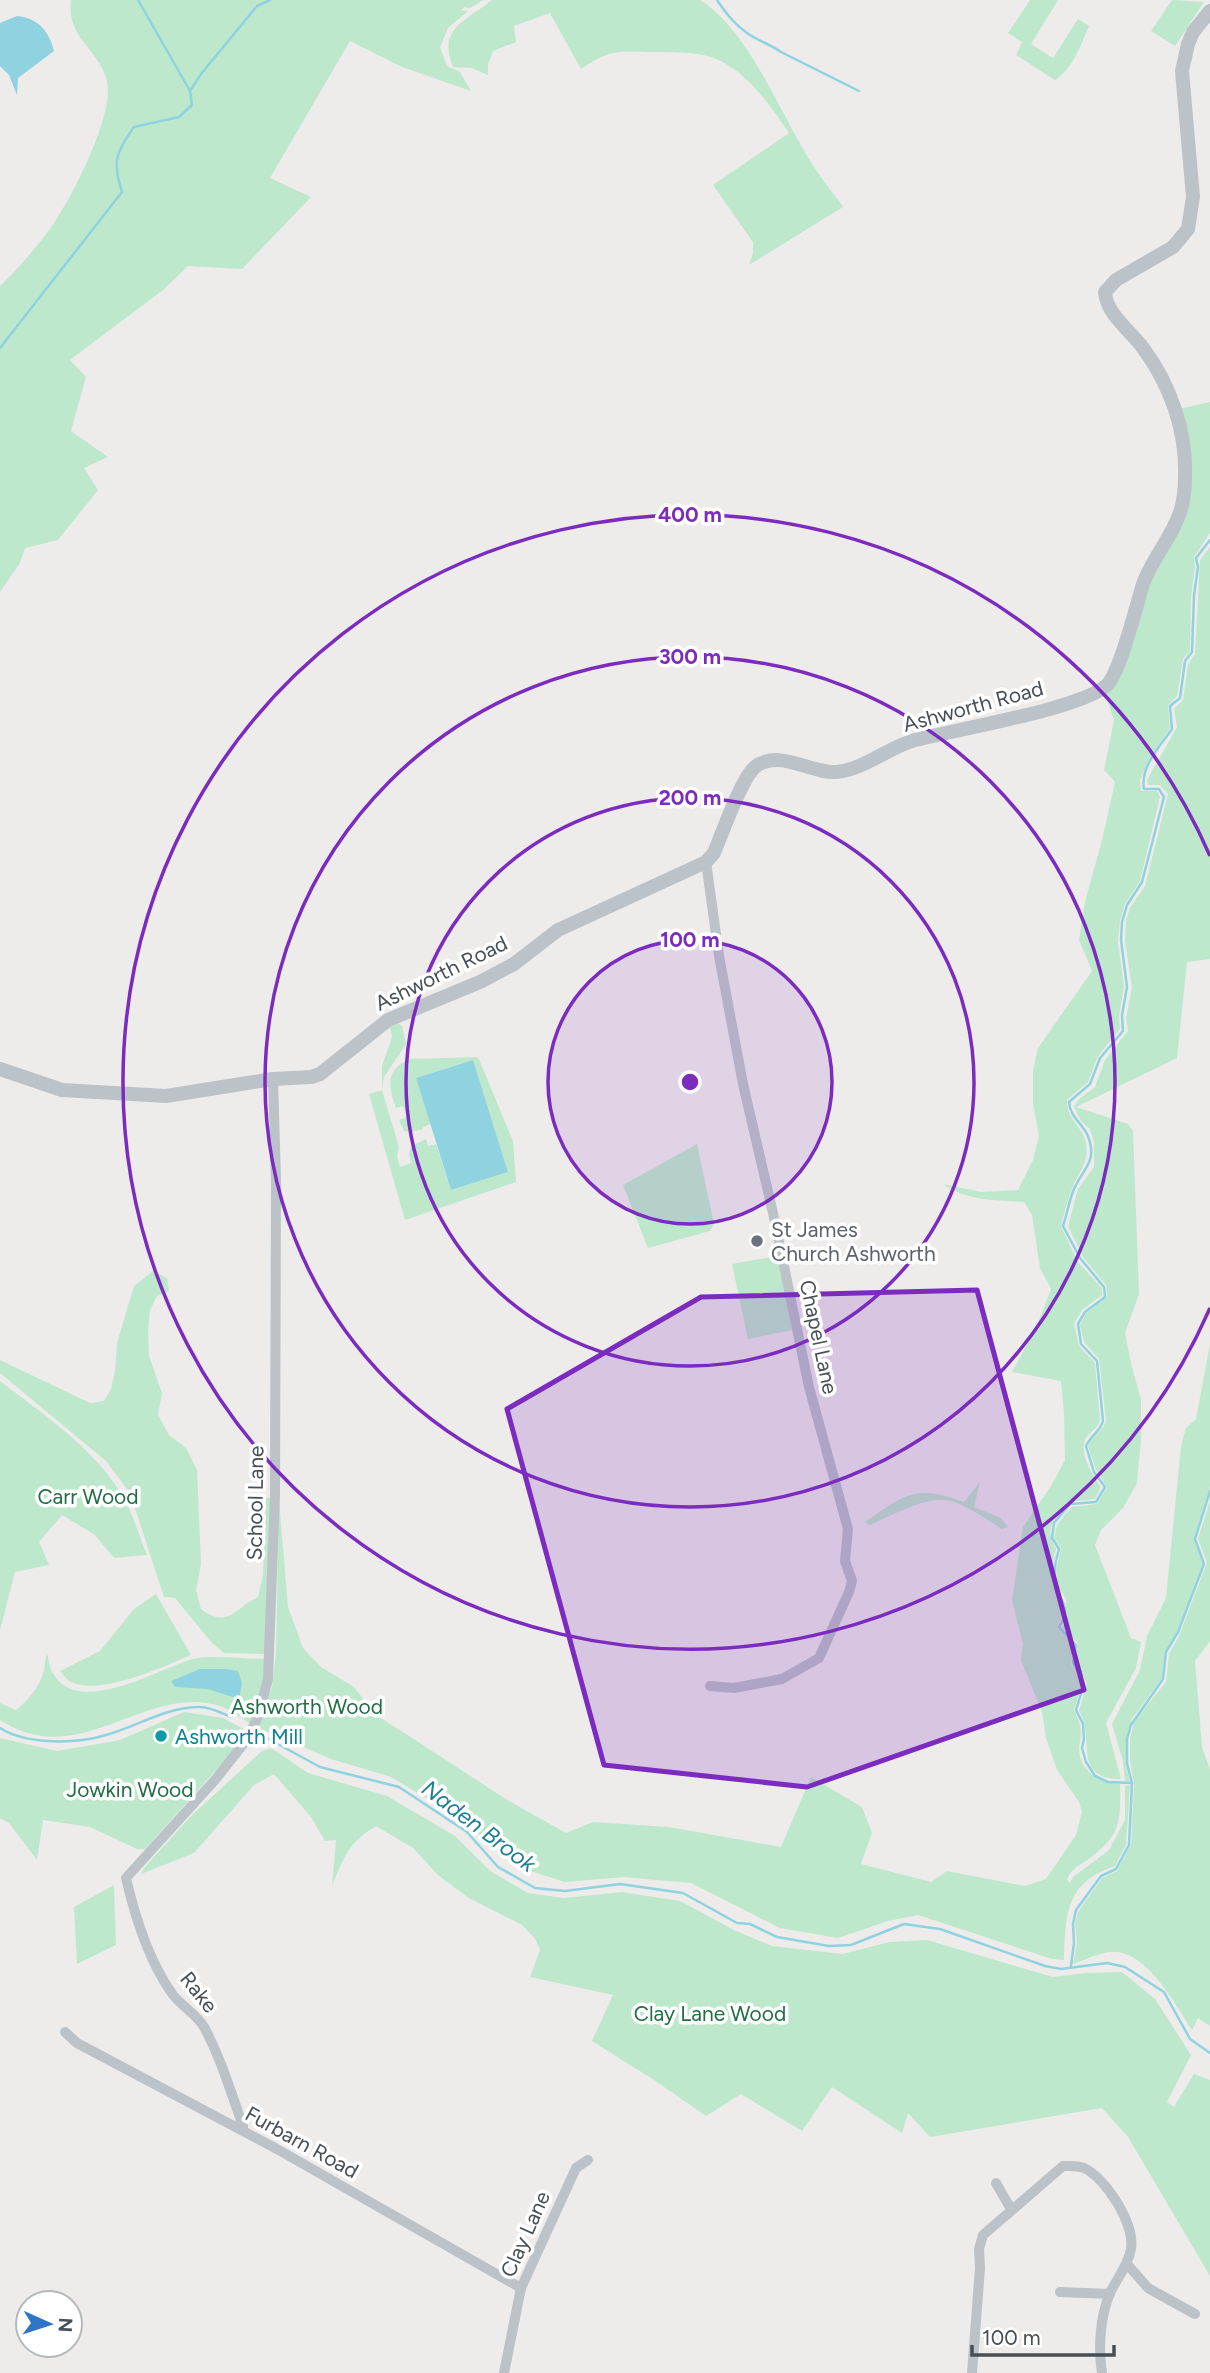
<svg xmlns="http://www.w3.org/2000/svg" width="1210" height="2373" font-family="Figtree,sans-serif">
  <rect width="100%" height="100%" fill="#eeebeb"/>
  <!-- green -->
  <g fill="#bee8cc">
    <path d="M 71,0 L 483,0 L 470,8 L 464,7 L 461,10 L 468,11 L 448,28 L 440,47 L 447,66 L 460,72 L 471,91 L 402,67 L 350,41 L 270,178 L 311,197 L 242,269 L 188,266 L 163,290 L 70,360 L 86,377 L 71,431 L 108,457 L 84,468 L 98,490 L 58,540 L 25,548 L 20,563 L 0,592 L 0,286 C 18,269 35,249 50,229 C 70,201 115,115 107,81 C 99,49 66,38 71,0 Z"/>
    <path d="M 492,0 L 700,0 C 747,29 778,108 806,154 C 817,173 831,190 843,207 L 749,265 L 753,253 L 753,242 L 713,185 L 789,133 C 767,101 739,59 697,54 C 682,52 667,52 653,52 C 619,51 610,49 581,69 L 550,13 L 514,26 L 516,42 L 493,51 L 488,64 L 488,75 L 472,68 L 453,67 C 437,28 466,21 492,0 Z"/>
    <path d="M 1030,0 L 1058,0 L 1031,44 L 1053,58 L 1078,19 L 1089,26 C 1080,46 1074,67 1055,80 L 1016,55 L 1022,42 L 1008,33 Z"/>
    <path d="M 1172,0 L 1204,2 L 1175,46 L 1151,31 Z"/>
    <path d="M 1210,402 L 1210,533 L 1194,557 L 1195,567 L 1191,597 L 1190,651 L 1183,659 L 1177,696 L 1168,705 L 1170,728 L 1150,757 L 1140,780 L 1141,791 L 1157,791 L 1160,797 L 1140,881 L 1125,904 L 1120,921 L 1118,942 L 1124,986 L 1119,1016 L 1120,1029 L 1098,1056 L 1088,1082 L 1067,1100 C 1067,1122 1082,1124 1086,1143 C 1090,1163 1078,1171 1072,1189 C 1067,1201 1064,1213 1061,1226 L 1077,1261 L 1102,1288 L 1102,1295 L 1082,1310 L 1074,1324 L 1079,1346 L 1095,1363 L 1100,1420 C 1098,1429 1091,1430 1086,1438 C 1078,1452 1093,1476 1101,1487 L 1095,1499 L 1068,1502 C 1055,1519 1043,1528 1056,1549 C 1054,1557 1052,1565 1051,1572 C 1051,1593 1071,1606 1057,1626 L 1074,1646 L 1071,1664 L 1082,1684 L 1074,1710 C 1076,1715 1079,1720 1080,1726 C 1082,1734 1080,1740 1079,1748 C 1079,1771 1100,1784 1120,1784 C 1121,1824 1120,1836 1086,1861 C 1078,1866 1070,1870 1067,1880 L 1070,1883 L 1073,1877 L 1109,1850 L 1125,1820 L 1125,1786 L 1130,1785 L 1126,1845 L 1115,1866 C 1065,1883 1066,1914 1064,1960 L 1052,1959 L 918,1915 L 888,1921 L 838,1938 L 780,1928 L 691,1883 L 623,1877 L 565,1882 L 524,1869 L 492,1847 L 463,1820 L 391,1777 L 331,1759 L 258,1728 L 272,1687 L 276,1653 L 279,1500 L 288,1607 L 303,1648 L 321,1667 L 354,1687 L 375,1714 L 509,1801 L 566,1833 L 593,1822 L 669,1827 L 781,1847 L 811,1777 L 862,1807 L 872,1833 L 861,1864 L 931,1882 L 947,1871 L 1025,1886 L 1046,1879 L 1076,1835 L 1082,1812 L 1079,1802 L 1057,1770 L 1046,1738 L 1042,1712 L 1021,1660 L 1023,1644 L 1012,1600 L 1023,1527 L 1051,1486 L 1065,1460 L 1064,1413 L 1061,1381 L 1012,1372 L 1036,1328 L 1051,1289 L 1040,1268 L 1032,1215 L 1024,1202 C 995,1200 967,1201 943,1184 L 981,1192 L 1018,1190 L 1033,1160 L 1039,1136 L 1033,1104 L 1033,1071 L 1038,1048 L 1092,971 L 1079,940 L 1085,902 L 1102,840 L 1115,782 L 1104,770 L 1114,720 L 1105,694 L 1146,585 L 1182,516 L 1179,409 Z"/>
    <path d="M 1210,547 L 1210,959 L 1187,962 L 1177,1058 L 1076,1107 L 1128,1124 L 1133,1131 L 1139,1294 L 1125,1333 L 1131,1363 L 1141,1400 L 1141,1439 L 1137,1483 L 1123,1508 L 1101,1530 L 1095,1545 L 1131,1638 L 1141,1642 L 1136,1668 L 1106,1723 L 1121,1779 C 1071,1779 1096,1738 1079,1711 L 1087,1683 L 1075,1662 L 1078,1643 L 1062,1627 L 1066,1620 L 1066,1599 L 1058,1586 L 1056,1570 L 1061,1548 L 1054,1538 L 1057,1525 L 1071,1507 L 1097,1504 L 1107,1487 L 1096,1470 L 1088,1446 C 1093,1435 1102,1432 1106,1421 L 1099,1359 L 1084,1342 L 1080,1325 L 1086,1313 L 1107,1297 L 1106,1285 L 1083,1257 L 1068,1226 L 1078,1189 L 1094,1167 L 1094,1142 L 1090,1129 L 1081,1121 L 1074,1107 L 1078,1100 L 1095,1087 L 1105,1060 L 1128,1031 L 1126,1018 L 1132,988 L 1125,941 L 1126,920 L 1130,908 L 1145,886 L 1168,794 L 1160,785 L 1148,785 L 1147,780 L 1177,727 L 1174,709 L 1183,700 L 1188,664 L 1195,654 L 1200,560 Z"/>
    <path d="M 398,1023 L 402,1026 L 406,1044 L 384,1077 L 382,1090 L 399,1147 L 397,1157 L 400,1167 L 411,1163 L 409,1154 L 411,1146 L 426,1139 L 428,1146 L 436,1144 L 451,1190 L 508,1172 L 473,1060 L 416,1078 L 431,1124 L 423,1127 L 423,1129 L 411,1132 L 404,1131 L 399,1120 L 407,1117 L 403,1106 L 396,1108 C 388,1087 385,1069 410,1059 L 478,1057 L 513,1141 L 516,1182 L 405,1220 L 369,1094 L 382,1090 L 382,1066 L 392,1037 L 390,1027 Z"/>
    <path d="M 697,1144 L 714,1224 L 710,1231 L 648,1248 L 623,1185 Z"/>
    <path d="M 777,1256 L 792,1330 L 748,1339 L 732,1264 Z"/>
    <path d="M 153,1271 L 167,1278 L 169,1291 L 157,1296 L 150,1310 L 148,1331 L 149,1356 L 162,1393 L 158,1415 L 169,1435 L 186,1448 L 197,1470 L 201,1564 L 196,1590 L 201,1609 C 229,1630 235,1607 258,1597 L 263,1575 L 266,1498 L 270,1498 L 268,1654 L 224,1653 L 212,1643 L 175,1598 L 164,1597 L 130,1493 L 106,1461 L 0,1373 L 0,1360 L 90,1403 L 104,1401 L 111,1389 L 115,1371 L 117,1343 L 134,1286 Z"/>
    <path d="M 1210,1344 L 1210,1487 L 1194,1539 L 1203,1564 L 1177,1632 L 1165,1651 L 1162,1678 L 1132,1719 L 1126,1739 L 1126,1764 L 1130,1782 L 1125,1781 L 1123,1761 L 1112,1724 L 1140,1670 L 1147,1636 L 1166,1598 L 1181,1446 L 1186,1428 L 1196,1419 Z"/>
    <path d="M 0,1381 C 43,1414 94,1448 122,1495 C 133,1513 139,1536 147,1555 L 114,1558 L 95,1535 L 62,1515 L 39,1542 L 49,1565 L 15,1572 L 0,1630 Z"/>
    <path d="M 980,1482 L 974,1507 L 1001,1518 L 1008,1527 L 1002,1529 C 986,1519 962,1501 943,1500 C 924,1498 888,1517 870,1525 L 865,1522 C 906,1494 915,1484 964,1502 Z"/>
    <path d="M 1210,1501 L 1210,1641 L 1195,1661 L 1202,1747 L 1210,1770 L 1210,2026 L 1198,2018 L 1192,2030 C 1175,2004 1146,1948 1109,1952 C 1097,1954 1084,1960 1073,1964 L 1077,1943 L 1075,1923 L 1078,1912 L 1102,1878 L 1117,1871 L 1131,1845 L 1134,1784 L 1130,1761 L 1130,1738 L 1135,1720 L 1166,1682 L 1169,1654 L 1179,1636 L 1207,1563 L 1198,1539 Z"/>
    <path d="M 156,1594 L 191,1655 C 162,1667 102,1696 71,1682 C 67,1680 63,1675 60,1671 L 100,1651 L 134,1609 Z"/>
    <path d="M 47,1653 C 49,1659 49,1668 53,1673 C 78,1720 164,1665 197,1658 C 216,1655 248,1659 268,1659 L 265,1684 L 251,1724 C 242,1719 233,1711 223,1707 C 147,1680 81,1773 0,1720 L 0,1703 L 16,1710 C 28,1701 41,1685 44,1670 C 45,1664 45,1659 47,1653 Z"/>
    <path d="M 184,1712 L 223,1718 L 247,1731 L 225,1760 L 145,1849 L 137,1849 L 90,1827 L 43,1820 L 37,1860 L 9,1823 L 0,1818 L 0,1738 L 57,1751 L 120,1740 Z"/>
    <path d="M 271,1748 L 308,1773 L 387,1796 L 455,1836 L 490,1871 L 528,1893 L 564,1898 L 622,1892 L 680,1901 L 734,1930 L 772,1946 L 843,1954 L 889,1942 L 927,1940 L 1053,1977 L 1086,1973 L 1122,1972 L 1155,1999 L 1191,2055 L 1167,2102 L 1174,2107 L 1194,2074 L 1210,2080 L 1210,2276 L 1128,2137 L 1102,2108 L 930,2137 L 908,2113 L 902,2133 L 832,2087 L 802,2131 L 741,2094 L 706,2116 L 654,2080 L 592,2041 L 613,1995 L 530,1977 L 540,1950 L 536,1940 L 522,1925 L 469,1898 L 439,1876 L 413,1848 L 376,1826 C 348,1843 344,1857 332,1886 L 336,1840 L 325,1841 L 311,1817 L 274,1774 L 254,1785 L 194,1853 L 141,1874 L 144,1868 L 191,1816 L 262,1751 Z"/>
    <path d="M 114,1885 L 116,1945 L 77,1964 L 74,1907 Z"/>
  </g>
  <!-- water -->
  <g fill="#8fd2e0">
    <path d="M 17,16 C 38,18 49,31 54,51 L 18,78 L 17,95 L 9,75 L 0,66 L 0,23 Z"/>
    <path d="M 473,1060 L 508,1172 L 451,1190 L 416,1078 Z"/>
    <path d="M 200,1669 L 226,1669 L 238,1671 L 242,1683 L 239,1699 L 208,1689 L 175,1687 L 171,1681 Z"/>
  </g>
  <g fill="none" stroke-linecap="round" stroke-linejoin="round">
    <!-- stream -->
    <g stroke="#8fd2e0" stroke-width="2.5">
      <path d="M 717,0 C 726,13 734,24 747,33 C 758,41 770,44 781,52 L 859,91"/>
      <path d="M 190,91 L 201,74 L 257,6 L 270,0"/>
      <path d="M 0,348 L 122,192 C 112,162 116,152 134,127 L 179,117 L 192,105 L 190,91 L 138,0"/>
      <path d="M 0,1728 C 27,1745 77,1744 106,1735 C 138,1726 166,1707 200,1707 C 210,1707 222,1713 231,1717"/>
      <path d="M 265,1737 L 320,1767 L 399,1787 L 467,1832 L 498,1867 L 535,1888 L 565,1891 L 620,1884 L 683,1893 L 737,1923 L 750,1924 L 777,1937 L 829,1946 L 851,1945 L 904,1924 L 940,1929 L 1045,1966 L 1061,1969 L 1107,1963 L 1125,1967 L 1164,1992 L 1190,2039 L 1210,2053"/>
      <path d="M 1132,1783 L 1108,1782 L 1095,1776 L 1086,1762 L 1082,1748 L 1084,1739 L 1083,1724 L 1076,1710 L 1084,1684 L 1073,1663 L 1076,1645 L 1059,1627 C 1073,1605 1058,1600 1055,1583 C 1053,1571 1056,1560 1059,1549 L 1052,1538 L 1054,1523 L 1070,1504 L 1096,1502 L 1105,1487 L 1094,1472 L 1086,1446 C 1091,1435 1100,1432 1103,1421 L 1097,1361 L 1081,1344 L 1078,1324 L 1085,1312 L 1105,1297 L 1104,1287 L 1080,1258 L 1063,1226 C 1067,1214 1069,1201 1074,1189 C 1083,1168 1099,1161 1087,1134 C 1081,1122 1070,1117 1069,1102 L 1090,1084 L 1100,1058 L 1123,1031 L 1122,1015 L 1127,987 L 1121,940 L 1122,922 L 1127,905 L 1142,882 L 1164,797 L 1159,789 L 1144,789 C 1140,767 1160,746 1172,729 L 1170,706 L 1180,698 L 1185,661 L 1192,652 L 1194,595 L 1198,567 L 1196,558 L 1210,540"/>
      <path d="M 1071,1966 L 1074,1943 L 1073,1924 L 1076,1910 L 1101,1876 L 1116,1869 L 1129,1845 L 1132,1783 L 1127,1763 L 1127,1739 L 1131,1725 L 1163,1679 L 1166,1652 L 1178,1632 L 1204,1564 L 1195,1539 L 1210,1491"/>
    </g>
    <!-- minor -->
    <g stroke="#bbc3c9" stroke-width="10">
      <path d="M 706,862 L 719,956 L 743,1084 L 773,1213 L 809,1387 L 848,1529 L 845,1561 L 852,1581 L 849,1592 L 819,1658 L 782,1679 L 734,1688 L 710,1686"/>
      <path d="M 65,2032 L 77,2043 L 277,2149 L 521,2288"/>
      <path d="M 243,2131 L 243,2126 C 231,2093 221,2058 204,2027 C 196,2013 179,2005 171,1992 C 148,1959 135,1917 126,1878 L 215,1780 L 245,1742 L 258,1717 L 268,1679 L 275,1494 L 276,1181 L 273,1079"/>
      <path d="M 996,2183 L 1011,2209"/>
      <path d="M 1127,2264 L 1148,2288 L 1195,2314"/>
      <path d="M 1060,2292 L 1110,2294"/>
      <path d="M 504,2373 L 521,2288 L 576,2168 L 588,2160"/>
      <path d="M 972,2373 L 980,2268 L 979,2249 L 983,2235 L 1063,2166 C 1069,2166 1078,2165 1084,2168 C 1106,2178 1135,2224 1131,2249 C 1128,2266 1117,2278 1110,2293 C 1100,2317 1098,2348 1102,2373"/>
    </g>
    <!-- tertiary -->
    <path stroke="#bbc3c9" stroke-width="14" d="M 0,1069 L 62,1090 L 166,1096 L 273,1079 L 311,1077 L 320,1074 L 388,1020 L 480,982 L 514,964 L 558,930 L 706,862 L 714,853 C 722,834 741,779 755,767 C 779,748 811,774 837,772 C 865,769 889,747 915,740 C 953,730 1086,708 1108,684 C 1121,669 1136,607 1143,584 C 1152,558 1174,535 1181,509 C 1184,499 1185,487 1185,477 C 1187,432 1170,384 1143,348 C 1131,331 1106,314 1105,292 L 1116,280 L 1173,247 L 1188,229 L 1193,197 L 1182,71 L 1188,44 L 1193,32 L 1210,11"/>
  </g>
  <!-- marked area -->
  <path fill="#7b2cbf" fill-opacity="0.2" stroke="#7b2cbf" stroke-width="5" stroke-linejoin="round" d="M 977,1290 L 1084,1690 L 807,1787 L 604,1765 L 507,1409 L 701,1297 Z"/>
  <!-- distance rings -->
  <circle cx="690" cy="1082" r="142" fill="#7b2cbf" fill-opacity=".12"/>
  <g fill="none" stroke="#7b2cbf" stroke-width="3.5">
    <circle cx="690" cy="1082" r="142"/>
    <circle cx="690" cy="1082" r="284"/>
    <circle cx="690" cy="1082" r="425"/>
    <path d="M1210 1308A567 567 0 1 1 1210 856"/>
  </g>
  <!-- markers -->
  <circle fill="#6b7280" stroke="#fff" stroke-width="2.5" cx="757" cy="1241" r="7"/>
  <circle fill="#0f9aa8" stroke="#fff" stroke-width="2.5" cx="161" cy="1736" r="7"/>
  <g text-anchor="middle" dominant-baseline="central" stroke-width="7" stroke-linejoin="round" paint-order="stroke">
    <!-- street labels -->
    <g font-size="21" fill="#464f56" stroke="#fff">
      <text transform="translate(973 706) rotate(-15)">Ashworth Road</text>
      <text transform="translate(441 973) rotate(-26)">Ashworth Road</text>
      <text transform="translate(819 1337) rotate(78)">Chapel Lane</text>
      <text transform="translate(255 1503) rotate(-89)">School Lane</text>
      <text transform="translate(199 1992) rotate(51)">Rake</text>
      <text transform="translate(302 2142) rotate(29)">Furbarn Road</text>
      <text transform="translate(525 2234) rotate(-66)">Clay Lane</text>
    </g>
    <!-- worship labels -->
    <g font-size="21" fill="#5b616d" stroke="#fff" text-anchor="start">
      <text x="771" y="1229">St James<tspan x="771" dy="24">Church Ashworth</tspan></text>
    </g>
    <!-- park labels -->
    <g font-size="21" fill="#216e44" stroke="#fff">
      <text x="88" y="1496">Carr Wood</text>
      <text x="307" y="1706">Ashworth Wood</text>
      <text x="130" y="1789">Jowkin Wood</text>
      <text x="710" y="2013">Clay Lane Wood</text>
    </g>
    <!-- culture labels -->
    <g font-size="21" fill="#0d838f" stroke="#fff" text-anchor="start">
      <text x="175" y="1736">Ashworth Mill</text>
    </g>
    <!-- water labels -->
    <g font-size="23" font-style="italic" fill="#1c7f93" stroke="#fff">
      <text transform="translate(479 1826) rotate(37)">Naden Brook</text>
    </g>
  </g>
  <circle cx="690" cy="1082" r="10" fill="#7b2cbf" stroke="#fff" stroke-width="3.5"/>
  <g font-size="21" text-anchor="middle" font-weight="bold" fill="#7b2cbf" stroke="#fff" stroke-width="7" stroke-linejoin="round" paint-order="stroke">
    <text x="690" y="522">400 m</text>
    <text x="690" y="664">300 m</text>
    <text x="690" y="805">200 m</text>
    <text x="690" y="947">100 m</text>
  </g>
  <!-- north arrow -->
  <g transform="translate(49 2324) rotate(93)"><circle r="33" fill="#ffffff" stroke="#b5b9bb" stroke-width="2"/>
  <path d="M0-5L12 26L0 18L-12 26Z" fill="#2d76c6"/>
  <text y="-10" font-size="19" font-weight="bold" text-anchor="middle" fill="#464f56">N</text>
  </g>
  <!-- scale -->
  <path d="M972 2345v10h142v-10" fill="none" stroke="#464f56" stroke-width="3.5"/>
  <text x="982" y="2345" font-size="21" fill="#464f56" stroke="#ffffff" stroke-width="5" paint-order="stroke">100 m</text>
</svg>
